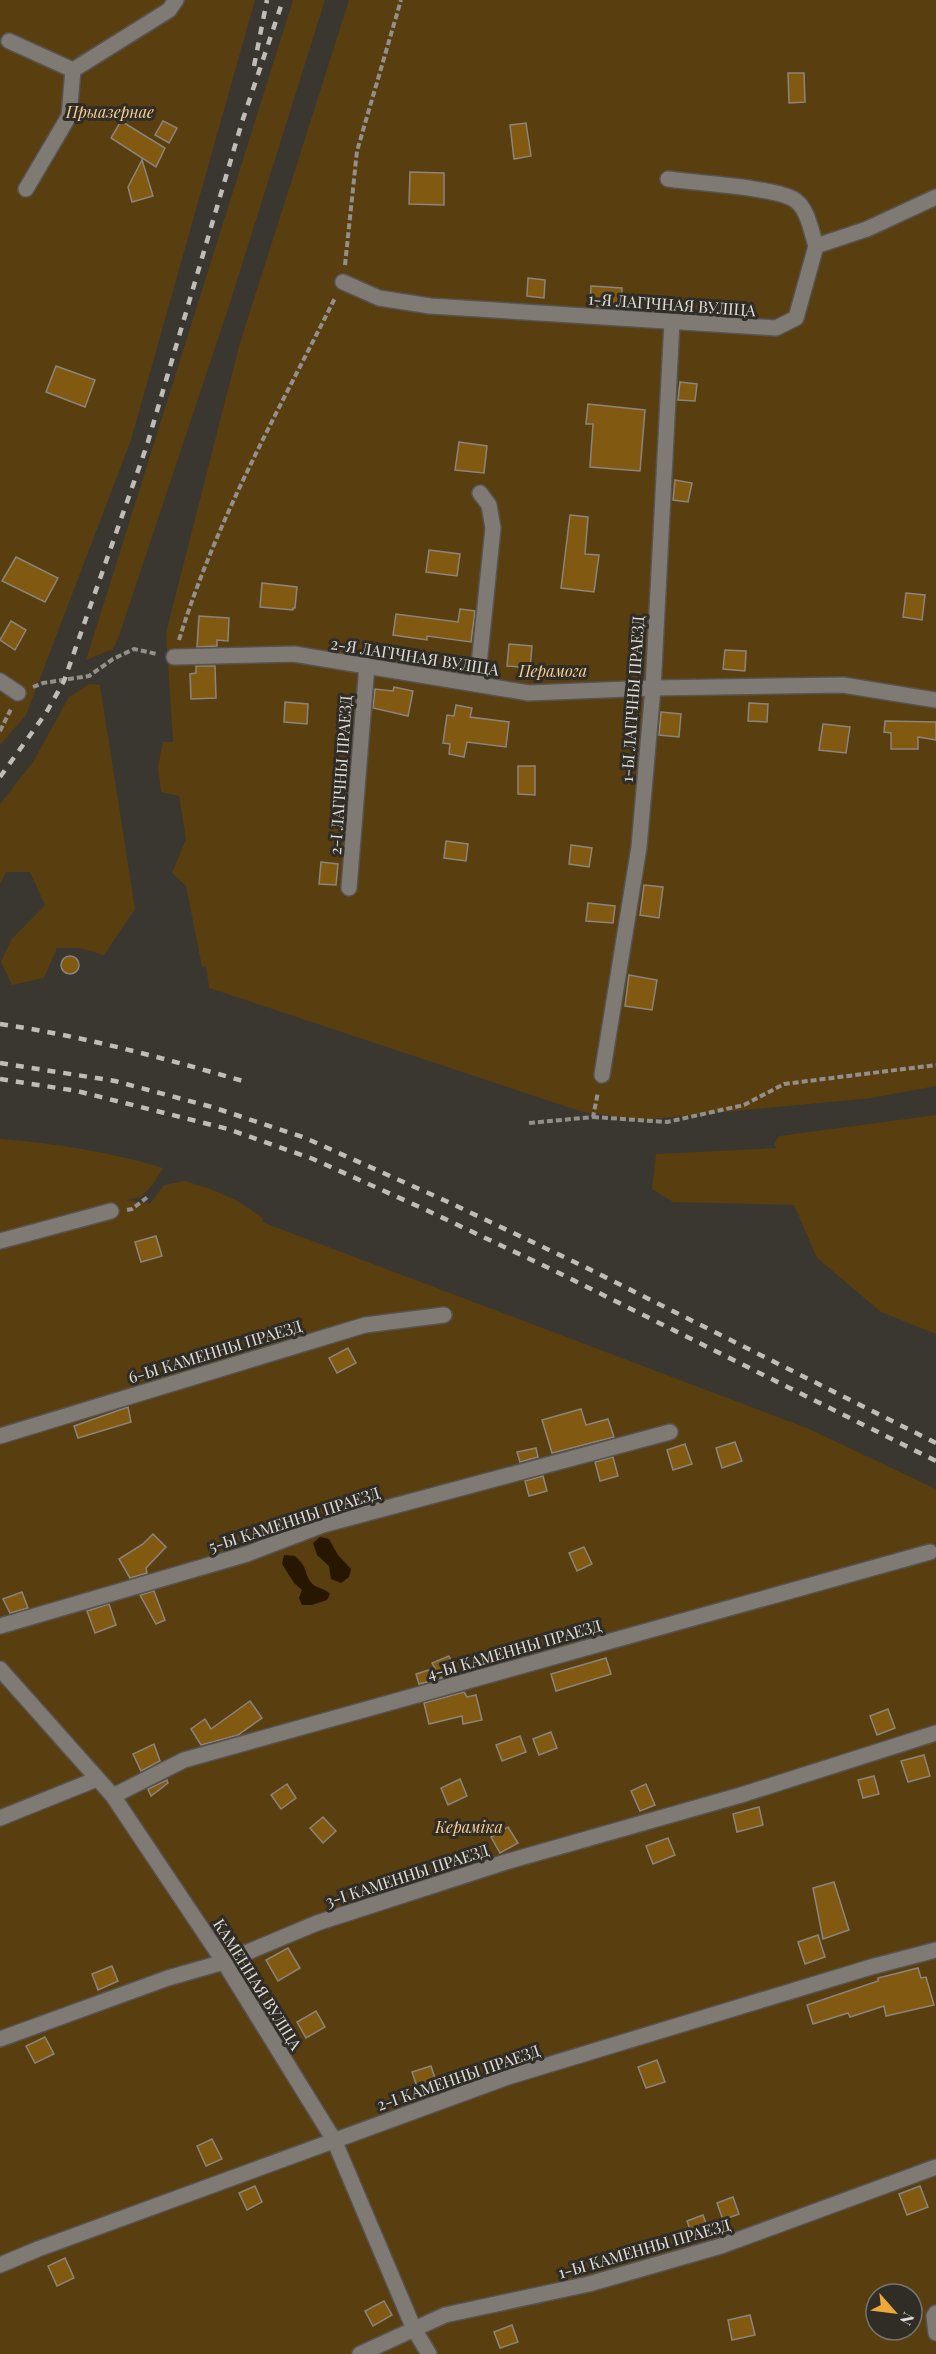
<svg xmlns="http://www.w3.org/2000/svg" width="936" height="2354" font-family="'Playfair Display',serif">
  <rect width="100%" height="100%" fill="#3a3630"/>
  <!-- green -->
  <g fill="#593e10" fill-rule="evenodd">
    <path d="M 0,0 L 255,0 L 131,440 L 26,715 L 0,745 Z"/>
    <path d="M 293,0 L 325,0 L 230,303 L 118,639 L 113,649 L 86,660 Z"/>
    <path d="M 349,0 L 936,0 L 936,1086 L 872,1098 L 641,1120 L 583,1112 L 209,988 L 206,966 L 202,967 L 186,886 L 172,873 L 186,839 L 179,796 L 161,792 L 158,766 L 163,742 L 173,742 L 166,633 L 239,346 Z"/>
    <path d="M 89,684 L 100,685 L 135,909 L 104,955 L 79,948 L 57,948 L 44,978 L 12,985 L 1,962 L 11,940 L 45,905 L 30,872 L 6,872 L 0,884 L 0,804 L 33,762 L 69,697 Z"/>
    <path d="M 936,1115 L 936,1334 L 881,1312 L 817,1258 L 794,1205 L 673,1202 L 652,1189 L 656,1154 L 777,1148 L 774,1144 L 779,1136 Z"/>
    <path d="M 0,1139 C 55,1143 110,1152 163,1168 L 154,1183 L 141,1197 L 126,1200 L 150,1204 L 164,1185 L 185,1181 L 208,1188 L 238,1201 L 263,1218 L 262,1222 L 807,1428 L 936,1489 L 936,2354 L 0,2354 ZM 876,2294 L 912,2294 L 912,2330 L 876,2330 Z"/>
  </g>
  <!-- water -->
  <g fill="#281700">
    <path d="M 320,1537 L 329,1539 L 338,1555 L 351,1569 L 349,1577 L 341,1583 L 331,1579 L 329,1566 L 317,1555 L 313,1543 Z"/>
    <path d="M 284,1555 L 295,1556 C 308,1568 303,1569 310,1581 C 315,1589 324,1587 330,1594 L 327,1600 L 312,1605 L 302,1605 L 299,1598 L 302,1590 L 294,1583 L 282,1564 Z"/>
  </g>
  <!-- building -->
  <g fill="#825911" stroke="#8a857e" stroke-width="1.5">
    <path d="M 788,73 L 804,73 L 805,102 L 789,103 Z"/>
    <path d="M 121,121 L 165,148 L 156,167 L 111,138 Z"/>
    <path d="M 163,121 L 177,128 L 169,143 L 155,135 Z"/>
    <path d="M 526,123 L 531,156 L 514,159 L 510,125 Z"/>
    <path d="M 142,160 L 153,196 L 132,202 L 128,187 Z"/>
    <path d="M 410,172 L 444,173 L 444,205 L 409,204 Z"/>
    <path d="M 528,278 L 545,280 L 544,298 L 527,296 Z"/>
    <path d="M 591,286 L 622,288 L 621,308 L 590,306 Z"/>
    <path d="M 56,366 L 95,380 L 85,407 L 46,392 Z"/>
    <path d="M 680,382 L 697,384 L 695,401 L 678,400 Z"/>
    <path d="M 588,404 L 645,410 L 640,471 L 590,467 L 593,424 L 586,424 Z"/>
    <path d="M 459,442 L 487,446 L 484,473 L 455,470 Z"/>
    <path d="M 675,480 L 692,483 L 688,502 L 673,500 Z"/>
    <path d="M 570,515 L 588,517 L 585,554 L 599,555 L 594,592 L 561,588 Z"/>
    <path d="M 429,550 L 460,554 L 457,576 L 426,572 Z"/>
    <path d="M 16,557 L 58,578 L 45,602 L 2,581 Z"/>
    <path d="M 262,583 L 297,587 L 295,608 L 293,608 L 293,610 L 260,607 Z"/>
    <path d="M 906,593 L 925,595 L 922,620 L 903,617 Z"/>
    <path d="M 460,609 L 475,611 L 471,642 L 427,636 L 427,640 L 393,635 L 396,614 L 458,622 Z"/>
    <path d="M 199,616 L 229,618 L 228,641 L 217,640 L 217,646 L 197,647 Z"/>
    <path d="M 11,621 L 26,630 L 15,650 L 0,640 Z"/>
    <path d="M 509,644 L 532,646 L 530,668 L 507,666 Z"/>
    <path d="M 725,650 L 746,651 L 745,671 L 723,669 Z"/>
    <path d="M 196,666 L 215,666 L 216,698 L 191,699 L 190,674 L 196,673 Z"/>
    <path d="M 394,687 L 413,691 L 408,716 L 373,708 L 375,689 L 393,691 Z"/>
    <path d="M 285,702 L 308,704 L 307,724 L 284,722 Z"/>
    <path d="M 749,703 L 768,704 L 767,722 L 748,721 Z"/>
    <path d="M 456,705 L 472,708 L 470,717 L 509,722 L 506,747 L 467,742 L 464,757 L 449,754 L 450,744 L 443,743 L 447,715 L 454,716 Z"/>
    <path d="M 661,712 L 681,714 L 679,737 L 659,735 Z"/>
    <path d="M 885,721 L 936,722 L 936,740 L 918,737 L 918,749 L 891,749 L 891,733 L 884,732 Z"/>
    <path d="M 823,724 L 850,727 L 846,753 L 819,750 Z"/>
    <path d="M 518,766 L 535,766 L 535,795 L 518,794 Z"/>
    <path d="M 446,841 L 468,844 L 466,861 L 444,858 Z"/>
    <path d="M 571,845 L 592,848 L 589,867 L 569,864 Z"/>
    <path d="M 321,862 L 338,864 L 336,885 L 319,884 Z"/>
    <path d="M 644,885 L 663,887 L 659,918 L 640,915 Z"/>
    <path d="M 588,903 L 615,906 L 613,923 L 586,921 Z"/>
    <circle cx="70" cy="965" r="9"/>
    <path d="M 629,975 L 657,980 L 652,1010 L 625,1006 Z"/>
    <path d="M 156,1236 L 162,1256 L 141,1262 L 135,1242 Z"/>
    <path d="M 348,1348 L 356,1363 L 337,1373 L 329,1358 Z"/>
    <path d="M 128,1407 L 131,1422 L 78,1438 L 74,1426 Z"/>
    <path d="M 581,1409 L 586,1425 L 608,1419 L 614,1437 L 552,1453 L 542,1420 Z"/>
    <path d="M 735,1442 L 742,1461 L 722,1468 L 716,1448 Z"/>
    <path d="M 685,1444 L 692,1464 L 673,1470 L 667,1450 Z"/>
    <path d="M 536,1448 L 538,1457 L 520,1462 L 517,1452 Z"/>
    <path d="M 613,1457 L 618,1476 L 600,1481 L 595,1462 Z"/>
    <path d="M 543,1476 L 547,1491 L 529,1496 L 525,1481 Z"/>
    <path d="M 153,1534 L 166,1547 L 146,1568 L 147,1573 L 130,1578 L 119,1559 L 143,1544 Z"/>
    <path d="M 584,1547 L 592,1564 L 577,1571 L 569,1553 Z"/>
    <path d="M 154,1591 L 165,1620 L 156,1624 L 140,1595 Z"/>
    <path d="M 22,1592 L 28,1608 L 10,1613 L 3,1599 Z"/>
    <path d="M 109,1604 L 116,1625 L 95,1633 L 87,1611 Z"/>
    <path d="M 449,1656 L 457,1674 L 419,1684 L 416,1674 L 435,1668 L 432,1663 Z"/>
    <path d="M 606,1658 L 611,1674 L 556,1691 L 551,1674 Z"/>
    <path d="M 464,1692 L 467,1697 L 476,1695 L 482,1720 L 463,1724 L 462,1716 L 429,1724 L 424,1703 Z"/>
    <path d="M 250,1701 L 262,1718 L 238,1735 L 201,1745 L 191,1729 L 205,1719 L 211,1729 Z"/>
    <path d="M 888,1709 L 895,1728 L 877,1735 L 870,1716 Z"/>
    <path d="M 551,1732 L 557,1748 L 539,1755 L 533,1739 Z"/>
    <path d="M 520,1736 L 526,1752 L 502,1761 L 496,1745 Z"/>
    <path d="M 154,1744 L 160,1761 L 141,1771 L 133,1754 Z"/>
    <path d="M 924,1755 L 930,1776 L 908,1782 L 901,1761 Z"/>
    <path d="M 874,1776 L 879,1794 L 863,1798 L 858,1780 Z"/>
    <path d="M 460,1779 L 467,1796 L 448,1805 L 441,1788 Z"/>
    <path d="M 167,1780 L 168,1783 L 151,1796 L 148,1789 Z"/>
    <path d="M 287,1784 L 296,1798 L 281,1809 L 271,1795 Z"/>
    <path d="M 646,1784 L 655,1805 L 640,1811 L 631,1791 Z"/>
    <path d="M 759,1807 L 763,1825 L 737,1832 L 733,1814 Z"/>
    <path d="M 323,1817 L 336,1831 L 323,1843 L 310,1828 Z"/>
    <path d="M 508,1827 L 518,1843 L 500,1853 L 491,1837 Z"/>
    <path d="M 668,1838 L 675,1855 L 653,1864 L 646,1846 Z"/>
    <path d="M 834,1882 L 849,1930 L 823,1939 L 813,1888 Z"/>
    <path d="M 818,1935 L 825,1957 L 805,1964 L 798,1942 Z"/>
    <path d="M 288,1948 L 300,1968 L 278,1981 L 266,1960 Z"/>
    <path d="M 112,1966 L 118,1981 L 98,1990 L 92,1974 Z"/>
    <path d="M 918,1968 L 921,1978 L 926,1977 L 934,2005 L 886,2016 L 884,2006 L 850,2017 L 848,2013 L 813,2024 L 807,2005 L 878,1981 L 878,1978 Z"/>
    <path d="M 316,2011 L 325,2027 L 306,2038 L 297,2022 Z"/>
    <path d="M 45,2037 L 54,2054 L 35,2063 L 26,2046 Z"/>
    <path d="M 657,2060 L 665,2082 L 646,2088 L 638,2067 Z"/>
    <path d="M 431,2066 L 437,2084 L 418,2090 L 412,2072 Z"/>
    <path d="M 212,2139 L 222,2159 L 206,2166 L 197,2146 Z"/>
    <path d="M 255,2186 L 262,2202 L 247,2210 L 239,2193 Z"/>
    <path d="M 920,2186 L 928,2207 L 907,2215 L 899,2194 Z"/>
    <path d="M 733,2197 L 739,2214 L 723,2220 L 717,2203 Z"/>
    <path d="M 703,2215 L 709,2231 L 693,2238 L 687,2221 Z"/>
    <path d="M 65,2258 L 74,2278 L 57,2286 L 48,2266 Z"/>
    <path d="M 384,2301 L 392,2315 L 373,2326 L 365,2311 Z"/>
    <path d="M 750,2315 L 755,2335 L 732,2340 L 728,2320 Z"/>
    <path d="M 512,2325 L 518,2342 L 500,2348 L 494,2332 Z"/>
  </g>
  <g fill="none" stroke-linecap="round" stroke-linejoin="round">
    <!-- minor casing -->
    <g stroke="#57534f" stroke-width="18">
      <g id="minor">
        <path d="M 9,41 L 73,70 L 169,10 L 176,0"/>
        <path d="M 668,179 C 695,183 775,187 795,200 C 808,209 811,231 816,246"/>
        <path d="M 26,189 L 69,116 L 73,70"/>
        <path d="M 343,282 L 379,298 L 430,306 L 776,328 L 796,318 L 816,246 L 867,229 L 936,197"/>
        <path d="M 174,657 L 294,654 L 529,693 L 653,688 L 843,685 L 936,700"/>
        <path d="M 0,681 L 18,693"/>
        <path d="M 477,684 L 493,528 L 489,505 L 480,493"/>
        <path d="M 349,888 L 367,665"/>
        <path d="M 602,1075 L 639,847 L 653,688 L 672,322"/>
        <path d="M 0,1241 L 111,1211"/>
        <path d="M 0,1436 L 365,1325 L 444,1315"/>
        <path d="M 0,1626 L 247,1554 L 323,1525 L 670,1432"/>
        <path d="M 0,1669 L 113,1796 L 224,1962 L 334,2140 L 414,2329 L 429,2354"/>
        <path d="M 113,1796 L 184,1760 L 930,1552"/>
        <path d="M 0,1818 L 97,1779"/>
        <path d="M 0,2039 L 168,1978 L 224,1962 L 317,1923 L 509,1861 L 741,1795 L 936,1733"/>
        <path d="M 0,2265 L 38,2249 L 508,2077 L 871,1967 L 936,1950"/>
        <path d="M 936,2313 L 934,2316 L 936,2333"/>
        <path d="M 360,2354 L 445,2315 L 589,2284 L 721,2246 L 936,2167"/>
      </g>
    </g>
    <!-- path -->
    <g stroke="#93908b" stroke-width="4" stroke-dasharray="6 3" stroke-linecap="butt">
      <path d="M 345,265 L 357,151 L 401,0"/>
      <path d="M 179,640 C 216,520 279,410 335,298"/>
      <path d="M 33,687 L 43,683 L 89,676 L 113,659 L 134,649 L 157,654"/>
      <path d="M 0,731 L 12,707"/>
      <path d="M 593,1117 L 667,1122 L 744,1105 L 784,1084 L 936,1065"/>
      <path d="M 529,1123 L 593,1117 L 598,1092"/>
      <path d="M 127,1210 L 132,1209 L 149,1196"/>
    </g>
    <!-- minor -->
    <use href="#minor" stroke="#7f7a74" stroke-width="15"/>
    <!-- rail -->
    <g stroke="#c0bdb9" stroke-width="4.5" stroke-dasharray="8 8" stroke-linecap="butt">
      <path d="M 254,66 L 267,0"/>
      <path d="M 0,777 L 46,713 L 64,681 L 147,445 L 242,122 L 283,0"/>
      <path d="M 0,1024 C 83,1036 163,1058 243,1081"/>
      <path d="M 0,1063 L 115,1081 L 212,1107 L 303,1137 L 446,1201 L 585,1267 L 936,1443"/>
      <path d="M 0,1079 L 77,1091 L 228,1129 L 313,1159 L 424,1209 L 553,1270 L 936,1461"/>
    </g>
  </g>
  <g text-anchor="middle" dominant-baseline="central" stroke-width="6" stroke-linejoin="round" paint-order="stroke">
    <!-- park labels -->
    <g font-size="16" font-style="italic" fill="#fcd195" stroke="#302c26">
      <text x="110" y="111">Прыазернае</text>
      <text x="553" y="670">Перамога</text>
      <text x="469" y="1826">Кераміка</text>
    </g>
    <!-- street labels -->
    <g font-size="16" fill="#e2dfdb" stroke="#302c26">
      <text transform="translate(672 304) rotate(4)">1-Я ЛАГІЧНАЯ ВУЛІЦА</text>
      <text transform="translate(415 656) rotate(9)">2-Я ЛАГІЧНАЯ ВУЛІЦА</text>
      <text transform="translate(632 699) rotate(-86)">1-Ы ЛАГІЧНЫ ПРАЕЗД</text>
      <text transform="translate(340 775) rotate(-86)">2-І ЛАГІЧНЫ ПРАЕЗД</text>
      <text transform="translate(215 1351) rotate(-17)">6-Ы КАМЕННЫ ПРАЕЗД</text>
      <text transform="translate(294 1519) rotate(-18)">5-Ы КАМЕННЫ ПРАЕЗД</text>
      <text transform="translate(514 1649) rotate(-16)">4-Ы КАМЕННЫ ПРАЕЗД</text>
      <text transform="translate(407 1875) rotate(-18)">3-І КАМЕННЫ ПРАЕЗД</text>
      <text transform="translate(258 1984) rotate(58)">КАМЕННАЯ ВУЛІЦА</text>
      <text transform="translate(458 2077) rotate(-19)">2-І КАМЕННЫ ПРАЕЗД</text>
      <text transform="translate(644 2248) rotate(-16)">1-Ы КАМЕННЫ ПРАЕЗД</text>
    </g>
  </g>
  <!-- north arrow -->
  <g transform="translate(894 2312) rotate(118)"><circle r="28" fill="#302c26" stroke="#77746e" stroke-width="1.5"/>
  <path d="M0-4.5L10 22L0 15L-10 22Z" fill="#eca93a"/>
  <text y="-9" font-size="16" font-weight="bold" text-anchor="middle" fill="#e2dfdb">N</text>
  </g>
</svg>
